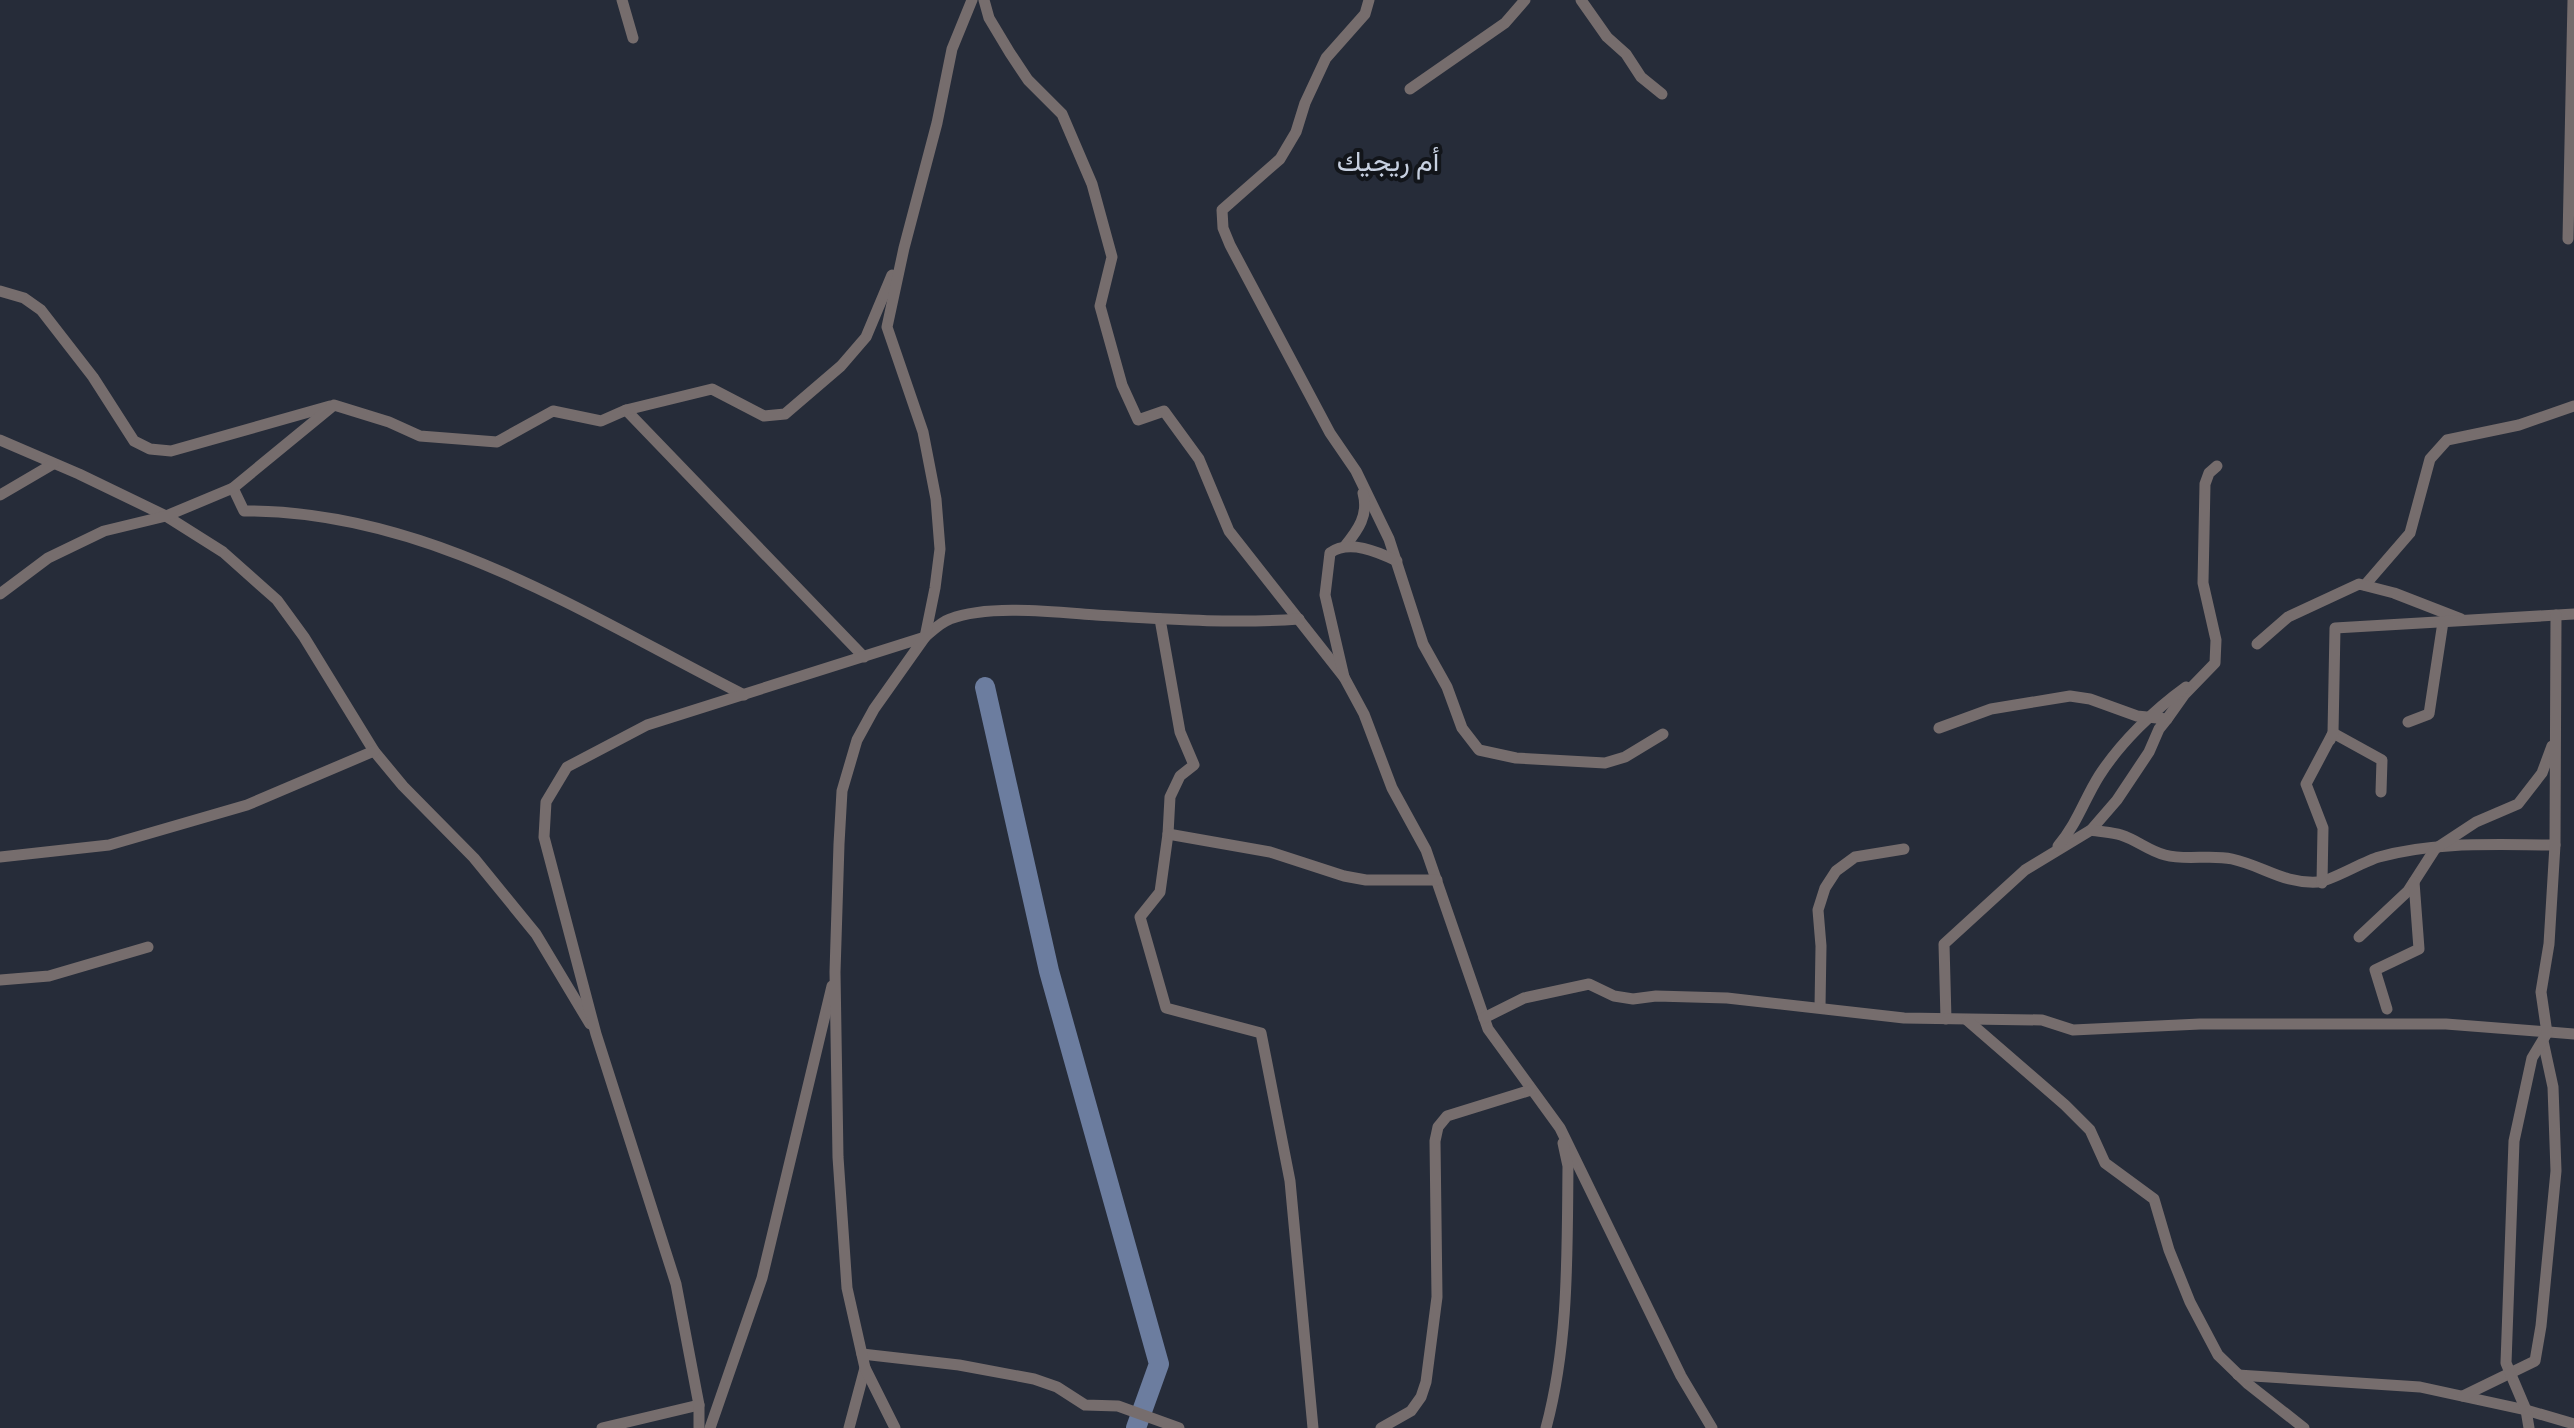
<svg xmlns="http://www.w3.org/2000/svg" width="2574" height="1428" font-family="Cabin,Vazirmatn,sans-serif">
  <rect width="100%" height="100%" fill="#262c39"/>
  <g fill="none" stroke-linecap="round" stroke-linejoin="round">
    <!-- river -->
    <path stroke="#6c7d9f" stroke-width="20" d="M 985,687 L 1049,971 L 1159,1364 L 1136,1428"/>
    <!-- minor -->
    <g stroke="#766d6d" stroke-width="11">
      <path d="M 622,0 L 633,38"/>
      <path d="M 984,0 L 989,18 L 1010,53 L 1028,80 L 1062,114 L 1092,184 L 1112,257 L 1100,306 L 1122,385 L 1138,420 L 1164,411 L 1199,459 L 1229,531 L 1344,677 L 1364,714 L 1392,788 L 1426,850 L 1488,1029 L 1560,1128 L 1681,1376 L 1712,1428"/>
      <path d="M 1369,0 L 1365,14 L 1326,58 L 1305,103 L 1296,132 L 1280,159 L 1222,210 L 1223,228 L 1230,245 L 1330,433 L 1356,471 L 1389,539 L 1423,644 L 1447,687 L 1462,728 L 1479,750 L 1516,758 L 1605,763 L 1625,757 L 1663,734"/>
      <path d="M 1581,0 L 1607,37 L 1626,54 L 1641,77 L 1662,94"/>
      <path d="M 1410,89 L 1505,23 L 1525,0"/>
      <path d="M 2568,239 L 2573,0"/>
      <path d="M 0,291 L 24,298 L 41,310 L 93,377 L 134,441 L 150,449 L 171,451 L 330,406"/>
      <path d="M 626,410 L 864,657"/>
      <path d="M 0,440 L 79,474 L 166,516 L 223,552 L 277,600 L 304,637 L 374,751 L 403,786 L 474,858 L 536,934 L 590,1024"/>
      <path d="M 233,488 L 244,511 C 427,510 586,615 744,695"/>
      <path d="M 0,495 L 53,464"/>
      <path d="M 1345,546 C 1358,530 1369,515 1363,493"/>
      <path d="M 2365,585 L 2410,533 L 2430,459 L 2447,440 L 2519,425 L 2574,406"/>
      <path d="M 0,594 L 48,558 L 104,531 L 166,516 L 233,488 L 334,405 L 389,422 L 420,436 L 497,442 L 553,411 L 601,421 L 626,410 L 712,389 L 764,416 L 785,414 L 841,366 L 866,337 L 892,275"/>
      <path d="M 1160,619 L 1180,732 L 1194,765 L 1180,776 L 1170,797 L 1168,834 L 1160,892 L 1140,917 L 1166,1008 L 1261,1033 L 1290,1181 L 1313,1428"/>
      <path d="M 2257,644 L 2288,617 L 2359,584 L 2394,593 L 2461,619"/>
      <path d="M 1344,677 L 1325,595 L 1330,553 C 1349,539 1378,552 1397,561"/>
      <path d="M 2167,719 L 2184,695 L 2215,663 L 2216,640 L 2203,583 L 2205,484 L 2209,473 L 2217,466"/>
      <path d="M 2408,722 L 2429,714 L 2443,622"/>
      <path d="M 1939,728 L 1991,709 L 2070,696 L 2090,699 L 2137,716 L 2167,719 L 2159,729 L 2149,752 L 2117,800 L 2091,830 L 2025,870 L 1944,944 L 1946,1019"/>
      <path d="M 2330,740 L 2333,733 L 2382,760 L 2381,792"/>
      <path d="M 2091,830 C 2101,832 2112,832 2121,835 C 2137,840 2149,851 2165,855 C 2187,861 2210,854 2232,859 C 2264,866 2283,884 2318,882 C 2329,882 2364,861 2379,857 C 2435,841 2498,845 2555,845"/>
      <path d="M 1168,834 L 1270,852 L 1344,876 L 1366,880 L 1437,880"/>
      <path d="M 2058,846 C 2077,824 2084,800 2099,776 C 2120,743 2154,710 2186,687"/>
      <path d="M 0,857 L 109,845 L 247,805 L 374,751"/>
      <path d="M 2322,883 L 2323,828 L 2306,784 L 2333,733 L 2335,628 L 2574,614"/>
      <path d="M 2359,937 L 2408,891 L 2435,849 L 2476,822 L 2518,804 L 2542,773 L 2552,746"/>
      <path d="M 0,980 L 49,976 L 148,947"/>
      <path d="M 1820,1007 L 1821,946 L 1818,910 L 1825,888 L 1836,871 L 1855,857 L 1904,849"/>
      <path d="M 2387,1009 L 2375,970 L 2419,949 L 2414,882"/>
      <path d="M 1484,1018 L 1524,998 L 1589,984 L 1614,996 L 1633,999 L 1656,996 L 1727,998 L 1904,1018 L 2042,1020 L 2073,1030 L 2200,1024 L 2446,1024 L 2574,1034"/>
      <path d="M 1967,1020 L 2065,1105 L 2090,1130 L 2105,1163 L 2154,1199 L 2169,1250 L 2190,1302 L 2218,1355 L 2248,1384 L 2304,1428"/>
      <path d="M 862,1354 L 959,1365 L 1034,1379 L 1057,1387 L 1085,1405 L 1118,1406 L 1179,1428"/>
      <path d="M 2238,1375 L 2420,1387 L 2526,1410 L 2574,1424"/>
      <path d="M 2463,1396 L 2535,1361 L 2541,1326 L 2556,1171 L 2553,1087 L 2543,1041"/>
      <path d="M 602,1428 L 699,1405"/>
      <path d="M 699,1428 L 699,1405 L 676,1284 L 596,1034 L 544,837 L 546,802 L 567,767 L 647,725 L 925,637 C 932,631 941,622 950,619 C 988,604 1055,612 1096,615 C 1164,619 1232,624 1299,619"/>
      <path d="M 710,1428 L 762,1278 L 832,986"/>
      <path d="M 849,1428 L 865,1368"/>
      <path d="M 895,1428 L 865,1368 L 847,1288 L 838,1157 L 835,972 L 839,844 L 842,791 L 857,740 L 874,709 L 925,637 L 935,588 L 940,549 L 936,499 L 923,432 L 887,327 L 904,248 L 937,123 L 952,49 L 972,0"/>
      <path d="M 1381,1428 L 1411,1411 L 1421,1397 L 1426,1382 L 1437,1297 L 1435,1141 L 1438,1127 L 1447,1116 L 1531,1090"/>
      <path d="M 1546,1428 C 1569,1342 1567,1254 1568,1166 L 1563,1143"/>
      <path d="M 2529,1428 L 2526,1410 L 2506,1363 L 2514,1141 L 2532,1058 L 2547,1033 L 2541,992 L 2549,944 L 2555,845 L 2556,615"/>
    </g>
  </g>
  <g text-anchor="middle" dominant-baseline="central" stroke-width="8" stroke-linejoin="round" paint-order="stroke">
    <!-- neighbourhood labels -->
    <g font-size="28" fill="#c7d0e0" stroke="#12151a">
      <text x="1388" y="161">أم ريجيك</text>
    </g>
  </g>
</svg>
